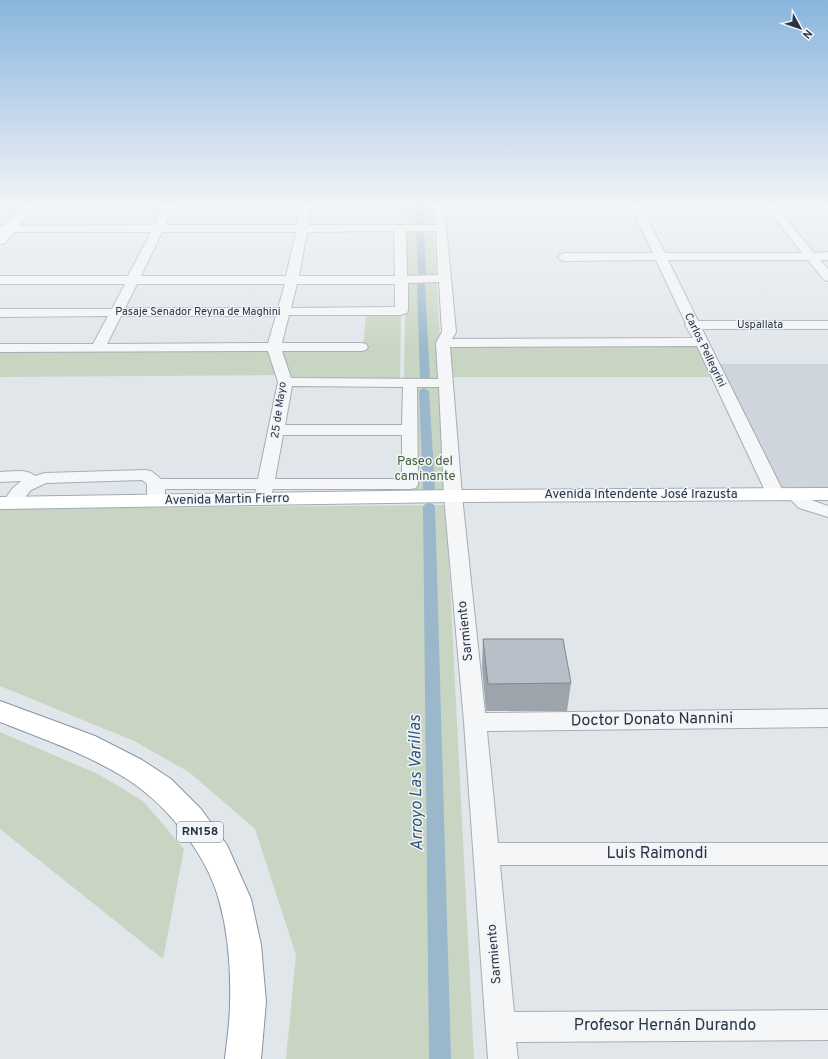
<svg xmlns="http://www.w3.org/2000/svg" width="828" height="1059" font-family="Overpass,sans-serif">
  <rect width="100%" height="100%" fill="#e1e6eb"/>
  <!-- built -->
  <path fill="#cfd5dd" d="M 720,364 L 828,364 L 828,489 L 780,490 Z"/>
  <!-- green -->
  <g fill="#c8d5c2">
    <path d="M 407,204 L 432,204 L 449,492 L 402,492 Z"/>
    <path d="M 366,313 L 401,313 L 400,380 L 289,380 L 278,349 L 363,348 Z"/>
    <path d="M 448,345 L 696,345 L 710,377 L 450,377 Z"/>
    <path d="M 267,351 L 276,375 L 0,377 L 0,352 Z"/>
    <path d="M 446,505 L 474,1059 L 286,1059 L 296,955 L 255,829 L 189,772 L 134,741 L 0,686 L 0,509 Z"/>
    <path d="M 0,732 L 98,774 L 143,801 L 184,849 L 163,959 L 0,829 Z"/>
  </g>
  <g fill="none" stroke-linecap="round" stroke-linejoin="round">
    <!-- canal -->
    <g fill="#9ab7cc" fill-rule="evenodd">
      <path d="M 416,204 L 424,204 L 423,225 L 417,225 L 416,223 Z"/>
      <path d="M 417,230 L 423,230 L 424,232 L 426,273 L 422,276 L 418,273 L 416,232 Z"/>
      <path d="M 421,282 L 425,285 L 430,379 L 425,382 L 420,379 L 417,285 Z"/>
      <path d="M 424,388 L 429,391 L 435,488 L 433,491 L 425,491 L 423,488 L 419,391 Z"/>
      <path d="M 429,503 L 433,504 L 435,507 L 451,1059 L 429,1059 L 423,507 L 425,504 Z"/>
    </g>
    <!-- minor casing -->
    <g stroke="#a6adb5" stroke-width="2">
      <g id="minor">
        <path d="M 165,204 L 175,204 L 165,225 L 297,225 L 302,204 L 312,204 L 308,225 L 435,225 L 434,204 L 444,204 L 456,332 L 452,339 L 693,338 L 685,325 L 686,324 L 656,260 L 564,261 L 560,259 L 558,257 L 560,255 L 564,253 L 653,253 L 630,204 L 640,204 L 665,253 L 802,253 L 764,204 L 775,204 L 814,253 L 828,252 L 828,260 L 820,260 L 828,269 L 828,281 L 824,280 L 808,260 L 668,260 L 698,321 L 828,321 L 828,329 L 702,329 L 785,495 L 782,499 L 776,500 L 770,499 L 767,495 L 697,346 L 450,347 L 462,496 L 485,713 L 828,709 L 828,727 L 487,731 L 498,843 L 828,843 L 828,865 L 500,865 L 514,1012 L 828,1010 L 828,1040 L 516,1042 L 518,1059 L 488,1059 L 464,722 L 444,496 L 439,387 L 417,387 L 418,484 L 416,488 L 410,489 L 273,489 L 270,498 L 264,499 L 258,498 L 255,494 L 256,489 L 165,489 L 165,494 L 162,498 L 156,499 L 150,498 L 147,494 L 147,484 L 142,480 L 46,483 L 31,490 L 17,507 L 11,508 L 5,507 L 2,503 L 12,489 L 21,481 L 0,482 L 0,472 C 11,472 26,468 35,476 L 45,473 L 145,470 L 151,471 L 161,479 L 258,479 L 278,382 L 268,351 L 0,352 L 0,344 L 93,344 L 108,316 L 0,317 L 0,309 L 112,309 L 125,284 L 0,284 L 0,276 L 128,276 L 151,232 L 0,232 L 0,226 L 154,225 ZM 394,231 L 395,276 L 299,276 L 307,232 ZM 406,231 L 436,231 L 438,275 L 407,276 ZM 162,232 L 296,232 L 286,276 L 141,276 ZM 439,282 L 442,332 L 436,343 L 438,379 L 291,378 L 282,351 L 361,351 L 366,350 L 368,347 L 366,344 L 361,343 L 282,343 L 289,315 L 400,315 L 407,313 L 408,310 L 408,283 ZM 137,284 L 285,284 L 278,308 L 125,308 ZM 297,284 L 395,284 L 395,307 L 291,308 ZM 121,316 L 276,316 L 268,343 L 107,344 ZM 292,386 L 403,387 L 402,425 L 285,425 ZM 283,435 L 402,435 L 402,479 L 275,479 Z"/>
        <path d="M 795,490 L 801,491 L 811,500 L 828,506 L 828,517 L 799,508 L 786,495 L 789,491 Z"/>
      </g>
    </g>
    <!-- major casing -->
    <g stroke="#a0abb7" stroke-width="2">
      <g id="major">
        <path d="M 22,204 L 35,204 L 5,243 L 0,244 L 0,231 Z"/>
        <path d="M 828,488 L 828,500 L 453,502 L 0,509 L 0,497 L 453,490 Z"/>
      </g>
    </g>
    <!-- highway casing -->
    <g stroke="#8894a2" stroke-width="2">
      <path id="highway" d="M 0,701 L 95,736 L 142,760 L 171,779 L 201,809 L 227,845 L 251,899 L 261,945 L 266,1002 L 261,1059 L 225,1059 C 227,1040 230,1021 230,1002 C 231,969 228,932 219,900 C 206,852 164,801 122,776 C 84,753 41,738 0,722 Z"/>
    </g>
    <!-- minor -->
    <use href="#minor" fill="#f4f6f8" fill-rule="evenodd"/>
    <!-- major -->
    <use href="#major" fill="#fff" fill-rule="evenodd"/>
    <!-- highway -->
    <use href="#highway" fill="#fff" fill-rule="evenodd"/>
  </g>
  <!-- wall -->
  <path fill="#9ea4ac" d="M 483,639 L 571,683 L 567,711 L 486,711 L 482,667 Z"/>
  <!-- building -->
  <path fill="#b8bfc8" stroke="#81868c" d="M 483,639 L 563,639 L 571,683 L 488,684 Z"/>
  <!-- sky -->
  <linearGradient id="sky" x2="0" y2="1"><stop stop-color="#89b5dd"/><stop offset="0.58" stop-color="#f2f4f6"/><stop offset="1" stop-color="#f2f4f6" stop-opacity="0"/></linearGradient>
  <rect width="828" height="353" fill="url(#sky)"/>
  <g text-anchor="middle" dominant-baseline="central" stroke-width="3" stroke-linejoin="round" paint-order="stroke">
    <!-- far-street labels -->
    <g font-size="11" fill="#283443" stroke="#f1f4f8">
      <text x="198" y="312">Pasaje Senador Reyna de Maghini</text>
      <text x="760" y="325">Uspallata</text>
      <text transform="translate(705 350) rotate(64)">Carlos Pellegrini</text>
      <text transform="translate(279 410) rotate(-82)">25 de Mayo</text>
    </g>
    <!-- shield labels -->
    <rect fill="#f1f4f8" stroke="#646e79" stroke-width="1" x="177" y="822" width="46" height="20" rx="3"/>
    <g font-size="12" font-weight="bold" fill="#283443">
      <text x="200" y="832">RN158</text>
    </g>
    <!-- park labels -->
    <g font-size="13" fill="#406035" stroke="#f1f4f8">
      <text x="425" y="462">Paseo del<tspan x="425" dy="15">caminante</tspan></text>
    </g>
    <!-- street labels -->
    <g font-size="13" fill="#283443" stroke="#f1f4f8">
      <text x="641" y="495">Avenida Intendente José Irazusta</text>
      <text transform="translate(227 500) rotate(-1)">Avenida Martin Fierro</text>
      <text transform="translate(466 631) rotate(-96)">Sarmiento</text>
      <text transform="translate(495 954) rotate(-95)">Sarmiento</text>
    </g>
    <!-- near-street labels -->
    <g font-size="16" fill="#283443" stroke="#f1f4f8">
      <text transform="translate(652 720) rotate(-1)">Doctor Donato Nannini</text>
      <text x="657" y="854">Luis Raimondi</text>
      <text x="665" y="1026">Profesor Hernán Durando</text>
    </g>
    <!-- near-water labels -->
    <g font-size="17" font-style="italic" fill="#30577a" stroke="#f1f4f8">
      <text transform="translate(417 783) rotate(-91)">Arroyo Las Varillas</text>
    </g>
  </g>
  <!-- north arrow -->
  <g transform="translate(800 28) rotate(130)" stroke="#f1f4f8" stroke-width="3" paint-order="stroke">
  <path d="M0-3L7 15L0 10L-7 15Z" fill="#283443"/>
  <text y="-6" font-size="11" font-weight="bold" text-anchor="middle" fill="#283443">N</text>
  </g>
</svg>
